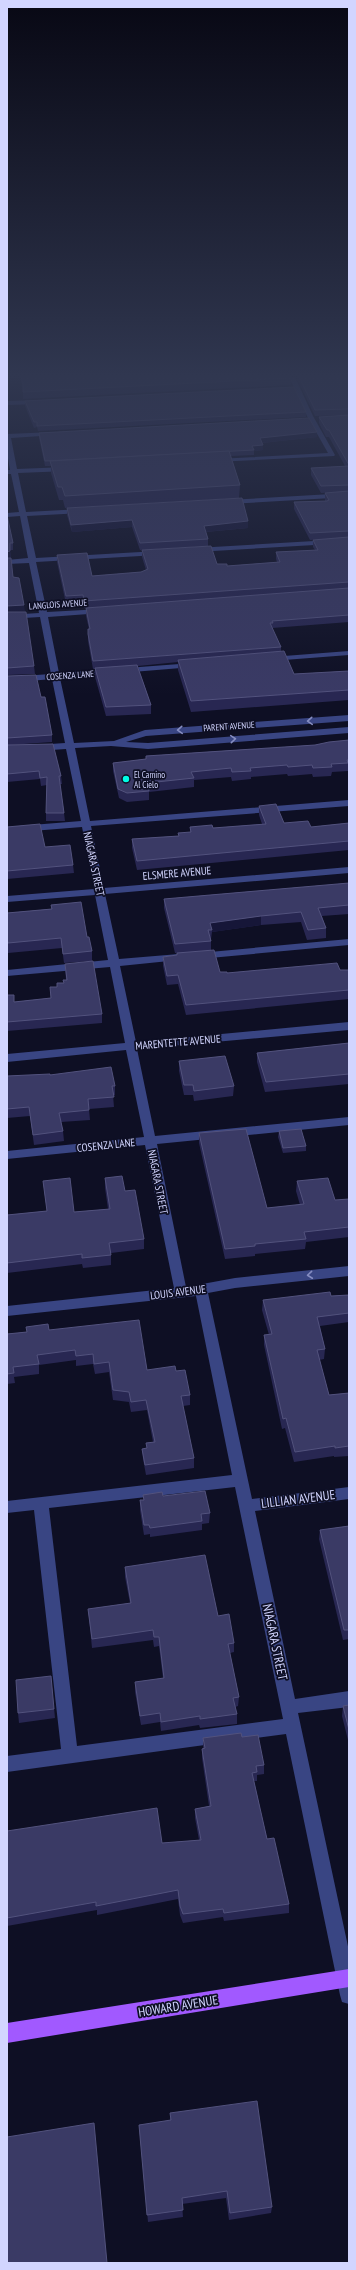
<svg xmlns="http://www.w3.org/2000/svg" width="356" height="2270" font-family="'PT Sans Narrow',sans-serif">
  <rect width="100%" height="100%" fill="#0e0f24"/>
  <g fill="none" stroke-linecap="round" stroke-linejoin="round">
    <!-- minor -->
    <g fill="#394583" fill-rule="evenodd">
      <path d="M 289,377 L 295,377 L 313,416 L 335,455 L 334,456 L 215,462 L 215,460 L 217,459 L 328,453 L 307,416 Z"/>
      <path d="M 7,401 L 41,400 L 44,402 L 41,404 L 7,405 Z"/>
      <path d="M 54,432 L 57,434 L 56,435 L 11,438 L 17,469 L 67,467 L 70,469 L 67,471 L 18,473 L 26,512 L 82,509 L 86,511 L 82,513 L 27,516 L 36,558 L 158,551 L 162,553 L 158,555 L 36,562 L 47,612 L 102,609 L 106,611 L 102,613 L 48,617 L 59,673 L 193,663 L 197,665 L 193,667 L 60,678 L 74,743 L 114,741 L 145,730 L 349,715 L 349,721 L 146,736 L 126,742 L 148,743 L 349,727 L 349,733 L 148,749 L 111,746 L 75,748 L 90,821 L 349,800 L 349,806 L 91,826 L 104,888 L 349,867 L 349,873 L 105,894 L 119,959 L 179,954 L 184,957 L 179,960 L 120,966 L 136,1042 L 349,1022 L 349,1030 L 137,1049 L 155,1136 L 349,1117 L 349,1125 L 157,1144 L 186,1287 L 235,1278 L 349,1266 L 349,1276 L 235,1288 L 208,1293 L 252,1499 L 349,1487 L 349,1499 L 255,1511 L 295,1699 L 349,1691 L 349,1707 L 298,1713 L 349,1951 L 349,2004 L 342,2002 L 340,1995 L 286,1734 L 7,1772 L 7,1756 L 61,1749 L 34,1510 L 7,1513 L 7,1501 L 232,1475 L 196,1296 L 7,1316 L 7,1306 L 174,1288 L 145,1145 L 7,1159 L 7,1151 L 144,1137 L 126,1050 L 7,1062 L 7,1054 L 125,1043 L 110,967 L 7,976 L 7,970 L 108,960 L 95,895 L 7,902 L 7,896 L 94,889 L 82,827 L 7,833 L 7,827 L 81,821 L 66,749 L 7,753 L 7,747 L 65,743 L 52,679 L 7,683 L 7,677 L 51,674 L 40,617 L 7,619 L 7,615 L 39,613 L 29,563 L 7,564 L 7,560 L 28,558 L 20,516 L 7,517 L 7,513 L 19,512 L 11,474 L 7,474 L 7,470 L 10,470 L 7,452 L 7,434 ZM 235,1487 L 283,1719 L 77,1746 L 49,1508 Z"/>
      <path d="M 349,493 L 349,497 L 228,504 L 224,502 L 228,500 Z"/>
      <path d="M 349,539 L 349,543 L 196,552 L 192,550 L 196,548 Z"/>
      <path d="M 349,651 L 349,655 L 271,661 L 267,659 L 271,657 Z"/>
      <path d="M 349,939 L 349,945 L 199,959 L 194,956 L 199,953 Z"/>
    </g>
    <!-- major -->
    <path fill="#a159ff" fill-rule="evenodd" d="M 349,1969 L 349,1987 L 7,2043 L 7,2023 Z"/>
  </g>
  <!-- wall -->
  <g fill="#282752">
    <path d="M 20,377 L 290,377 L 291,378 L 291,385 L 23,399 L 23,388 Z"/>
    <path d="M 296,377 L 349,377 L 349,415 L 315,416 Z"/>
    <path d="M 25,401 L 306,412 L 306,417 L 38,431 L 37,427 L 34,428 L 25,406 Z"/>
    <path d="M 349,415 L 349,622 L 272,628 L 281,647 L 281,652 L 294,674 L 349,671 L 349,700 L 191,712 L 178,670 L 178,662 L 138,666 L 151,705 L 151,714 L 106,716 L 95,677 L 95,669 L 93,669 L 88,641 L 88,634 L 89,629 L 86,616 L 86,608 L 170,602 L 84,608 L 83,602 L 66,604 L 57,562 L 57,555 L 92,576 L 141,572 L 146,570 L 142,557 L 142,550 L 227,566 L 277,562 L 276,559 L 276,552 L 315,550 L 313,547 L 313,540 L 323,539 L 310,540 L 294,509 L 294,502 L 325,501 L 325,493 L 345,492 L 321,493 L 311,475 L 311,468 L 345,466 L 329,437 L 326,437 L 319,423 L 319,417 Z"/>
    <path d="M 39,433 L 317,437 L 262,443 L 263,450 L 254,451 L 254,455 L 231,456 L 240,485 L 239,498 L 65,508 L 63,500 L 59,500 L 51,473 L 51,466 L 45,466 L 39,438 Z"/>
    <path d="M 67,508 L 248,528 L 206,532 L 208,539 L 208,546 L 140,550 L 132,527 L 72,532 L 67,515 Z"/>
    <path d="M 7,515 L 13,543 L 13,550 L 10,550 L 13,577 L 25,612 L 21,612 L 34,666 L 35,674 L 7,675 Z"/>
    <path d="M 7,676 L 41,697 L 52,735 L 52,742 L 10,745 L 61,776 L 62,784 L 60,784 L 64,813 L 65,821 L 46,821 L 46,813 L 47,785 L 41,786 L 40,779 L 7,782 Z"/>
    <path d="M 349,740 L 349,769 L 348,769 L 348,771 L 332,772 L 331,776 L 313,777 L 312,774 L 288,776 L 287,774 L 251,777 L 251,779 L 232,781 L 231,777 L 194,780 L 194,787 L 149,792 L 149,800 L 127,802 L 119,798 L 113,771 L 113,763 L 146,759 L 146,756 L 315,745 Z"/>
    <path d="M 259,806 L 284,823 L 311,827 L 349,823 L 349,850 L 137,870 L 132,848 L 132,839 L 178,836 L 190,832 L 190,827 L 213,828 L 262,824 L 259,815 Z"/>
    <path d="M 7,827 L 45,847 L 73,865 L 74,873 L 7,879 Z"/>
    <path d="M 349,883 L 349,914 L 322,916 L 326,928 L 326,938 L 307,940 L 301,922 L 261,925 L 212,932 L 211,939 L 211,950 L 220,972 L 227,973 L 340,970 L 349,970 L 349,999 L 186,1015 L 178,984 L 167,985 L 163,966 L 163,957 L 177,955 L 177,953 L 175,953 L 164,908 L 164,899 Z"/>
    <path d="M 51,905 L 87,937 L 92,951 L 92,961 L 64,963 L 62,948 L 8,953 L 7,945 L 7,913 L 51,909 Z"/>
    <path d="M 65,964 L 102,1014 L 102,1023 L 7,1031 L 7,995 L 14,1002 L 51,998 L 50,987 L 57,987 L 64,983 L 66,980 Z"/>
    <path d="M 349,1043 L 349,1084 L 265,1092 L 257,1062 L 257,1053 Z"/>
    <path d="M 179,1061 L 234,1086 L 233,1096 L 194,1101 L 193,1095 L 184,1095 L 179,1071 Z"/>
    <path d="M 50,1075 L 115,1086 L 115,1095 L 113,1095 L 114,1107 L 89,1109 L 90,1120 L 61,1122 L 63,1131 L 64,1141 L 34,1145 L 30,1116 L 7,1118 L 7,1076 Z"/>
    <path d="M 279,1131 L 306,1146 L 306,1151 L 283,1153 L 278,1137 Z"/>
    <path d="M 199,1133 L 267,1208 L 300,1205 L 296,1191 L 297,1181 L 335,1200 L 349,1199 L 349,1237 L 306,1242 L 305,1249 L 255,1254 L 255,1256 L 225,1259 L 199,1143 Z"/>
    <path d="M 105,1178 L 125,1191 L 144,1239 L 144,1249 L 111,1253 L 111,1265 L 83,1268 L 82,1264 L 7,1273 L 7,1215 L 47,1211 L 43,1181 L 74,1212 L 108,1209 L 105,1188 Z"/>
    <path d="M 349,1295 L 349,1322 L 320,1326 L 325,1349 L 324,1359 L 319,1360 L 329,1395 L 349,1393 L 349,1456 L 334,1457 L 334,1456 L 294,1462 L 285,1428 L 282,1429 L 264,1345 L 264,1335 L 269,1335 L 262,1310 L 263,1300 L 331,1296 Z"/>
    <path d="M 49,1330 L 147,1370 L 176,1371 L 190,1395 L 190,1405 L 183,1406 L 194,1458 L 194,1468 L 146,1475 L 143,1459 L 142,1449 L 147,1448 L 146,1443 L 153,1442 L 147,1410 L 131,1412 L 129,1402 L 113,1400 L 109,1372 L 95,1374 L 93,1364 L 76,1366 L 76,1360 L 39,1365 L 39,1374 L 14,1377 L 15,1383 L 7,1384 L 7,1334 Z"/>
    <path d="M 143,1495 L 163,1496 L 210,1513 L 209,1523 L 202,1524 L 202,1530 L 150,1537 L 150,1534 L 144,1535 L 140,1510 L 140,1500 L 144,1500 Z"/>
    <path d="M 349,1526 L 349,1639 L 343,1640 L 319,1539 L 320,1530 Z"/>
    <path d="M 125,1567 L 218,1616 L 234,1643 L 234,1652 L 230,1653 L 239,1697 L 238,1706 L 235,1707 L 237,1714 L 237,1724 L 200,1728 L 199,1725 L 161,1731 L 160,1722 L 141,1725 L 135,1692 L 135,1682 L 163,1678 L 159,1646 L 154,1647 L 153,1640 L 92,1648 L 89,1618 L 88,1609 L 130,1603 L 125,1577 Z"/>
    <path d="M 51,1676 L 55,1718 L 19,1723 L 18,1713 Z"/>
    <path d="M 349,1705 L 349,1744 L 342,1716 L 343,1706 Z"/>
    <path d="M 242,1737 L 264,1765 L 264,1774 L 257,1775 L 257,1781 L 254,1781 L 267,1839 L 289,1904 L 289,1913 L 224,1921 L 223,1917 L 183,1923 L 180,1915 L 178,1899 L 97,1915 L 97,1910 L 7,1926 L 7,1831 L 162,1843 L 199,1840 L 195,1818 L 195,1809 L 209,1806 L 202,1758 L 202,1749 L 203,1748 L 203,1738 Z"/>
    <path d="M 170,2113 L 272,2207 L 271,2213 L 229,2220 L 226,2198 L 182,2204 L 183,2217 L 148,2222 L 139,2125 L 170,2121 Z"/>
  </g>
  <!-- shaded-wall -->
  <g fill="#161638">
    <path d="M 317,432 L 317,437 L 260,443 L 260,438 Z"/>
    <path d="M 263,445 L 263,450 L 254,451 L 252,446 Z"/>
    <path d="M 132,520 L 132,527 L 72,532 L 71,525 Z"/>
    <path d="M 248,521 L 248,528 L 204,532 L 204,526 Z"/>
    <path d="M 10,551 L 11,558 L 7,559 L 7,552 Z"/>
    <path d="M 24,605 L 25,612 L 7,614 L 7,606 Z"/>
    <path d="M 261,916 L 261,925 L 212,932 L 210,923 Z"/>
  </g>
  <!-- building -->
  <g fill="#3a3a65" stroke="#52527d">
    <path d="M 21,377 L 290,377 L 291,378 L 23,392 L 23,384 Z"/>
    <path d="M 299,377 L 349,377 L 349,409 L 315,410 Z"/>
    <path d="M 294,387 L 306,412 L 37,426 L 37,422 L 34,422 L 25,401 Z"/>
    <path d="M 349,415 L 349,465 L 329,430 L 327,430 L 319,417 Z"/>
    <path d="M 309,418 L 317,432 L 260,438 L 263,445 L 252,446 L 254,450 L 45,461 L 39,433 Z"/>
    <path d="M 229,451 L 240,485 L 65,496 L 62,487 L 58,487 L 50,461 Z"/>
    <path d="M 349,466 L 349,485 L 321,486 L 311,468 Z"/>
    <path d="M 349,491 L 349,531 L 310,533 L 294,502 L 327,501 L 329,500 L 325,493 Z"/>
    <path d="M 242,498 L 248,521 L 204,526 L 208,539 L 140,543 L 132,520 L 71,525 L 67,508 Z"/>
    <path d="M 7,515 L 13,543 L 10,543 L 10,551 L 7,552 Z"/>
    <path d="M 349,537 L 349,582 L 84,601 L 83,595 L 66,596 L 57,555 L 87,553 L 92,576 L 141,572 L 148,569 L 142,550 L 211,546 L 217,564 L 227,564 L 227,566 L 280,562 L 276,552 L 318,550 L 313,540 Z"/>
    <path d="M 7,558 L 11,558 L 13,577 L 19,578 L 24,605 L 7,606 Z"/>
    <path d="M 349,588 L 349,615 L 272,621 L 273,623 L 270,623 L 281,647 L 93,661 L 88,634 L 88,629 L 90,629 L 86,608 Z"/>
    <path d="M 7,612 L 26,612 L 34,666 L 7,668 Z"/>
    <path d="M 284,651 L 294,674 L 349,671 L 349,690 L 191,701 L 178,660 Z"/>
    <path d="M 137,665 L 151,705 L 106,707 L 95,668 Z"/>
    <path d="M 36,675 L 41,697 L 45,697 L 52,735 L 7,738 L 7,676 Z"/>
    <path d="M 349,740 L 349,760 L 347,760 L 348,763 L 331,764 L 332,767 L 313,768 L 312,765 L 288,767 L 287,765 L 250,768 L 251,771 L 232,772 L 231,768 L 191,772 L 194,778 L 147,783 L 149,791 L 127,793 L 118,789 L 113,763 L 146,759 L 146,756 L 315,745 L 329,742 Z"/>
    <path d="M 53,744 L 61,776 L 59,776 L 64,813 L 46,813 L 47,777 L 40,778 L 39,771 L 7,774 L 7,745 Z"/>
    <path d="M 276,804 L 284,823 L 308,821 L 311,827 L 349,823 L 349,841 L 137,861 L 132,839 L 179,836 L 178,833 L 191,832 L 190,827 L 212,825 L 213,828 L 266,824 L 259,806 Z"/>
    <path d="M 40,824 L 45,847 L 70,845 L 73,865 L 7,871 L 7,827 Z"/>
    <path d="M 349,883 L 349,905 L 318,908 L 326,928 L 308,930 L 301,912 L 261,916 L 210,923 L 212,930 L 208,930 L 211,941 L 175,944 L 164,899 Z"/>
    <path d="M 81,902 L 87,937 L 89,937 L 92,951 L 63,954 L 61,938 L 8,943 L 7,938 L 7,913 L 52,909 L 51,905 Z"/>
    <path d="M 214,950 L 220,972 L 227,972 L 227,973 L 337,963 L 340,970 L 349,970 L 349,990 L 186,1005 L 178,975 L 167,976 L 163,957 L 177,955 L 177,953 Z"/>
    <path d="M 93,961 L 102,1014 L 7,1022 L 7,995 L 14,995 L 14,1002 L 51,998 L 50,987 L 57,987 L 57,983 L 64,983 L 63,980 L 67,980 L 65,964 Z"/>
    <path d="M 349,1043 L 349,1074 L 266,1082 L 257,1053 Z"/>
    <path d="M 225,1056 L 234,1086 L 194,1091 L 193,1085 L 184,1085 L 179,1061 Z"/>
    <path d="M 111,1067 L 115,1086 L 112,1086 L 114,1097 L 88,1099 L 89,1110 L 59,1113 L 63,1131 L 33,1135 L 29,1107 L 7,1109 L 7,1076 L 50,1074 L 50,1075 Z"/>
    <path d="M 246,1129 L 267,1208 L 304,1204 L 297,1181 L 328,1178 L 335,1200 L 349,1199 L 349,1227 L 304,1232 L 306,1239 L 255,1244 L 255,1246 L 225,1249 L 199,1133 Z"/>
    <path d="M 301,1129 L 306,1146 L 283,1148 L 279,1131 Z"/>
    <path d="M 122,1176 L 125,1191 L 135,1190 L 144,1239 L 109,1243 L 111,1255 L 82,1258 L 82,1254 L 7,1263 L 7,1215 L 47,1211 L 43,1181 L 70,1178 L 74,1212 L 110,1209 L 105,1178 Z"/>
    <path d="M 330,1292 L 331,1296 L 349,1295 L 349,1313 L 317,1317 L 325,1349 L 317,1350 L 329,1395 L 349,1393 L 349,1446 L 335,1448 L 335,1446 L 295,1452 L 286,1418 L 283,1419 L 264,1335 L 272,1334 L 263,1300 Z"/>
    <path d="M 139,1320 L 147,1370 L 175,1366 L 176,1371 L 185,1370 L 190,1395 L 181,1396 L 194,1458 L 145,1465 L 142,1449 L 147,1448 L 146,1443 L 155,1442 L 146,1400 L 131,1402 L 129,1392 L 113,1390 L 109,1362 L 94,1364 L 93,1354 L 76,1356 L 75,1350 L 37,1355 L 39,1364 L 13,1367 L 14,1373 L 7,1374 L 7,1334 L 27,1332 L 26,1327 L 48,1324 L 49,1330 Z"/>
    <path d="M 205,1491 L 210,1513 L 201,1514 L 202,1521 L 150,1528 L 149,1525 L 144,1525 L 140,1500 L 144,1500 L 143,1495 L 162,1492 L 163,1496 Z"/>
    <path d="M 349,1526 L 349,1630 L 344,1630 L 320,1530 Z"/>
    <path d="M 205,1555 L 218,1616 L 229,1614 L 234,1643 L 228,1644 L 239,1697 L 233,1698 L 237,1714 L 200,1719 L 200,1716 L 161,1722 L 160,1713 L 140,1716 L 135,1682 L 164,1678 L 159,1637 L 154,1637 L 153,1630 L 92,1639 L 88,1609 L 131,1603 L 125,1567 Z"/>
    <path d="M 51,1676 L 54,1709 L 18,1713 L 16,1680 Z"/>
    <path d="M 349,1705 L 349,1730 L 343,1706 Z"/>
    <path d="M 241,1733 L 242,1737 L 258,1735 L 264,1765 L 256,1766 L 257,1772 L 252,1773 L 267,1839 L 274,1838 L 289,1904 L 224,1913 L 223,1909 L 183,1914 L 180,1906 L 178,1890 L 96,1906 L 96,1902 L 7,1918 L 7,1831 L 157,1808 L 162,1843 L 201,1840 L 195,1809 L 211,1806 L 202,1749 L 205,1748 L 203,1738 Z"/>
    <path d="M 257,2101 L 272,2207 L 230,2213 L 227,2191 L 182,2198 L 183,2210 L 147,2215 L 139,2125 L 171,2120 L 170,2113 Z"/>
    <path d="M 94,2123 L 107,2263 L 7,2263 L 7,2137 Z"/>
  </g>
  <!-- one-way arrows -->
  <defs><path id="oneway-chevron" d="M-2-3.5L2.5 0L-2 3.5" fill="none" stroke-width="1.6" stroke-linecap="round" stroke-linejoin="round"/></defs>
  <g stroke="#868dc1">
    <use href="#oneway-chevron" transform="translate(310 721) rotate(176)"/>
    <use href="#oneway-chevron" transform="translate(180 730) rotate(176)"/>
    <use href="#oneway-chevron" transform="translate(233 739) rotate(-5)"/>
    <use href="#oneway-chevron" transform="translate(310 1275) rotate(174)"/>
  </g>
  <!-- sky -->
  <linearGradient id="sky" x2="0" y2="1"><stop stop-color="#080814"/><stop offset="0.54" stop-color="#303750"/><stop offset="1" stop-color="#303750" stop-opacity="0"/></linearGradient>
  <rect width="356" height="695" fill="url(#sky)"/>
  <!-- markers -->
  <circle fill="#00fde5" stroke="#0e0f24" stroke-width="1.5" cx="126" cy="779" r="4"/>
  <g text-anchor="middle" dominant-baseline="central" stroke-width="3.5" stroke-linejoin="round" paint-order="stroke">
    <!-- far-street labels -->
    <g font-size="9" fill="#d2d5ff" stroke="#0e0f24">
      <text transform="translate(58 604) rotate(-4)">LANGLOIS AVENUE</text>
      <text transform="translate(70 675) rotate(-4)">COSENZA LANE</text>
      <text transform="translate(229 726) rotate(-4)">PARENT AVENUE</text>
    </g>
    <!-- far-poi labels -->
    <g font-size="9" fill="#d2d5ff" stroke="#0e0f24" text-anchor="start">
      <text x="134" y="774">El Camino<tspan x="134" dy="10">Al Cielo</tspan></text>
    </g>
    <!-- street labels -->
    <g font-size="11" fill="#d2d5ff" stroke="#0e0f24">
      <text transform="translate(94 864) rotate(78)">NIAGARA STREET</text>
      <text transform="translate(177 873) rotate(-5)">ELSMERE AVENUE</text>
      <text transform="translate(178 1042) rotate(-5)">MARENTETTE AVENUE</text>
      <text transform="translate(106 1145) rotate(-6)">COSENZA LANE</text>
      <text transform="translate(158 1182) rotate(79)">NIAGARA STREET</text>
      <text transform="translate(178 1292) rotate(-7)">LOUIS AVENUE</text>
    </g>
    <!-- near-street labels -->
    <g font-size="13" fill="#d2d5ff" stroke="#0e0f24">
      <text transform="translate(298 1499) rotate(-7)">LILLIAN AVENUE</text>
      <text transform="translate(275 1642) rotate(78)">NIAGARA STREET</text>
      <text transform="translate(178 2006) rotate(-9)">HOWARD AVENUE</text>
    </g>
  </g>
  <!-- border -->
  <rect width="356" height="2270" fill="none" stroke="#d2d5ff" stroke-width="16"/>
</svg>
